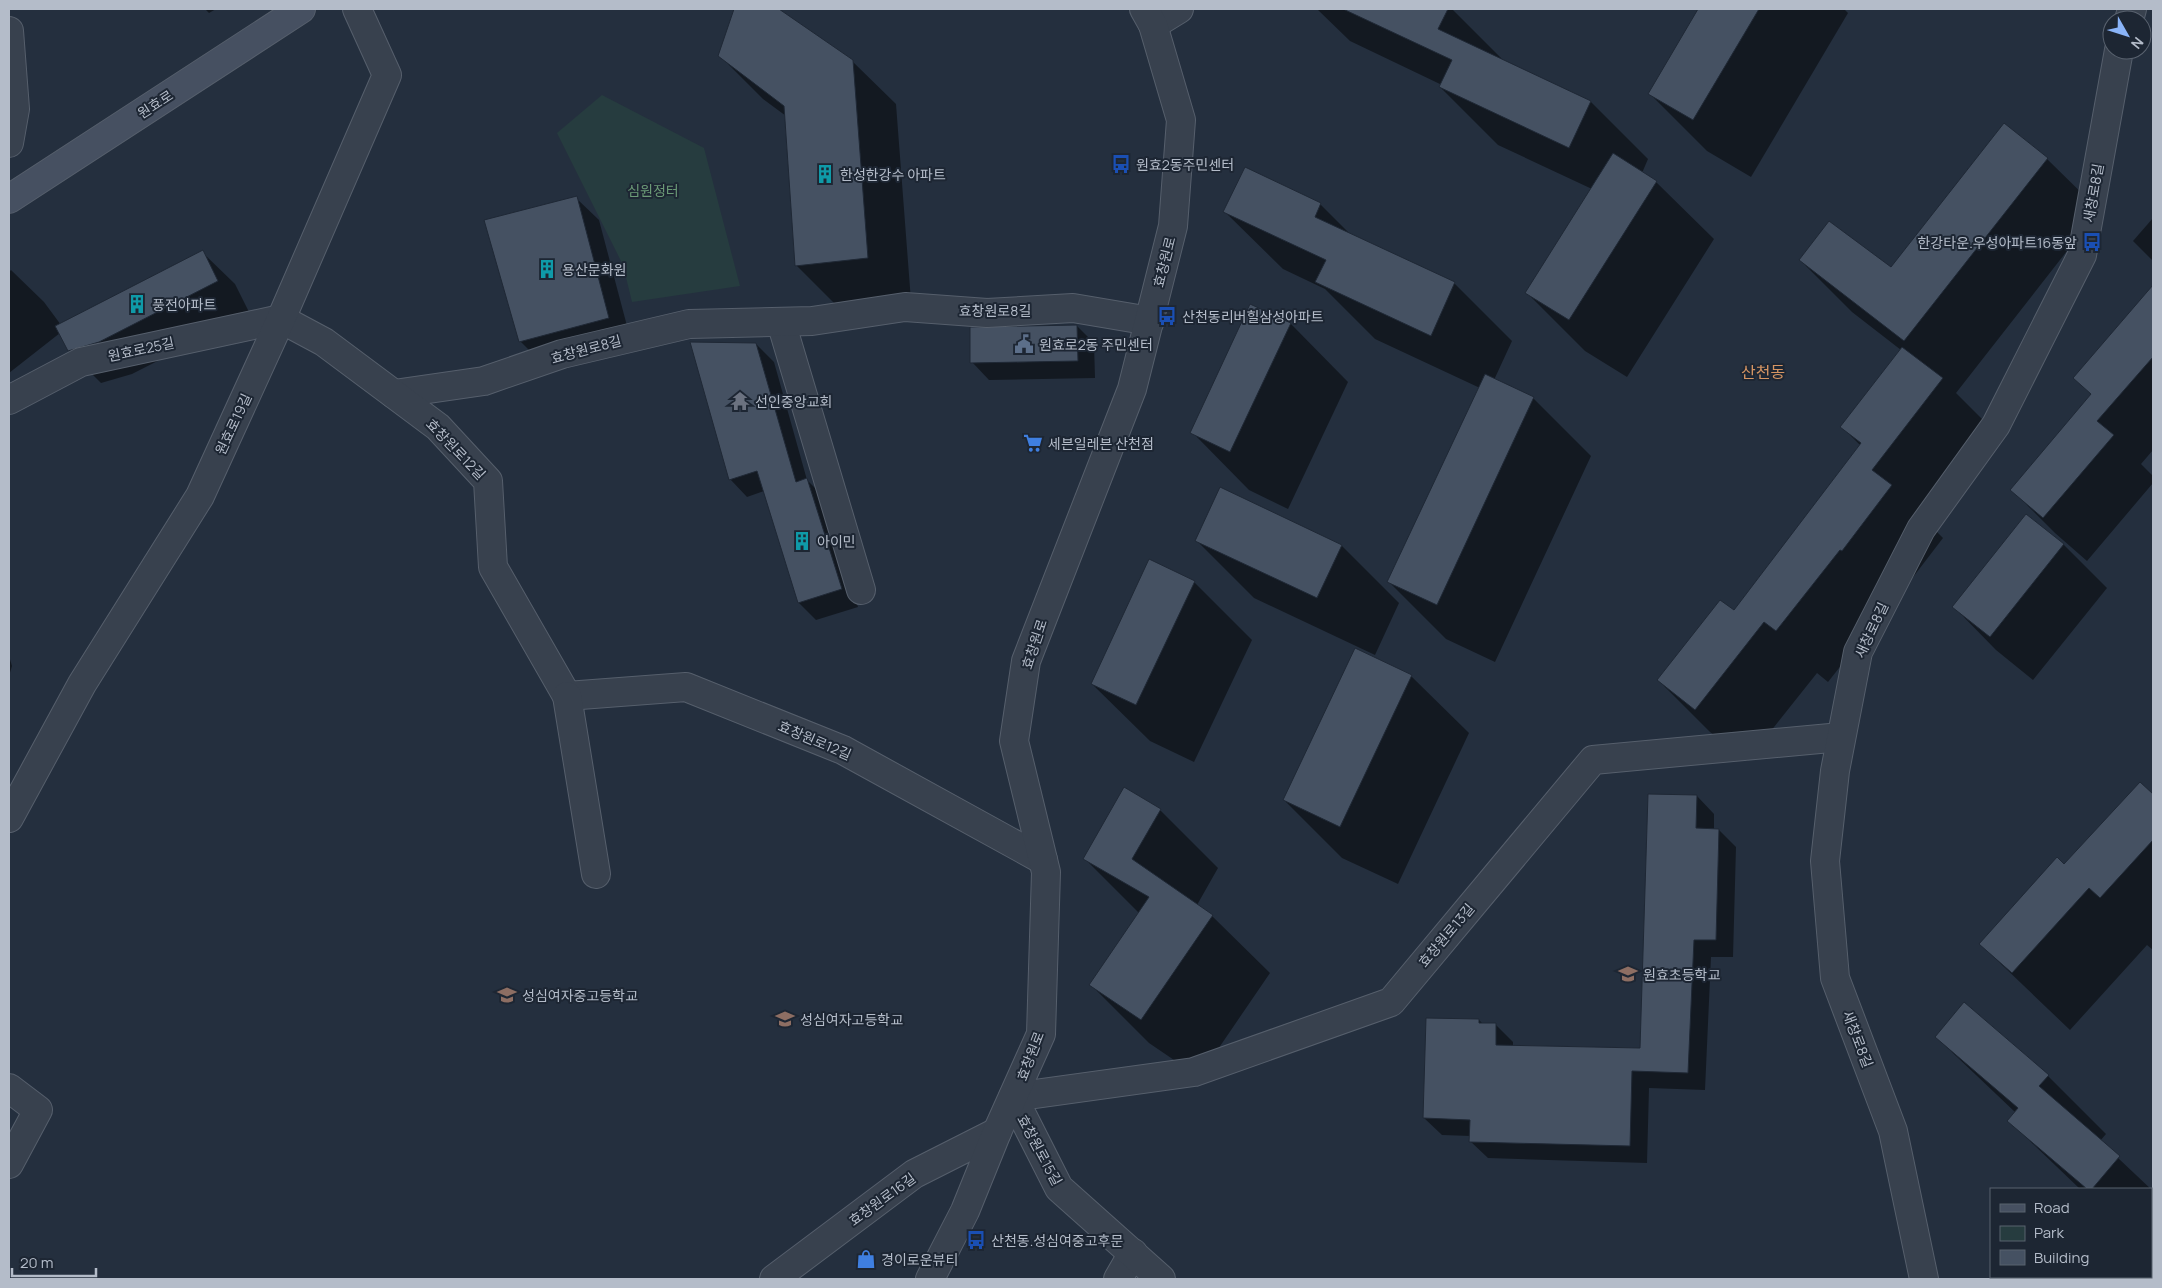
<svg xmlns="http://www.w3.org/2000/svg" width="2162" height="1288" font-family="Manrope,'Noto Sans KR',sans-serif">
  <rect width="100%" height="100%" fill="#242f3e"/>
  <!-- green -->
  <path fill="#263c3f" d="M 602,95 L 704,148 L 740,286 L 632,302 L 623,265 L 557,133 Z"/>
  <!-- shadow -->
  <g fill="#0007">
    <path d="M 205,9 L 216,9 L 209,13 Z"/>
    <path d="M 735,9 L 777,9 L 852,61 L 896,104 L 911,301 L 840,309 L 797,266 L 786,116 L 763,99 L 720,56 Z"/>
    <path d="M 1317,9 L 1452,9 L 1504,61 L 1591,102 L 1648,159 L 1642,173 L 1656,182 L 1714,239 L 1627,377 L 1585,351 L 1527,293 L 1592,189 L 1498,145 L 1440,87 L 1442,85 L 1350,41 Z"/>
    <path d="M 1700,9 L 1844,9 L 1848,13 L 1751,177 L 1707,151 L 1649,93 Z"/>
    <path d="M 2047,159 L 2099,210 L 1956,393 L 1994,431 L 1925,520 L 1943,538 L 1894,602 L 1892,601 L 1828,682 L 1817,673 L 1747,761 L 1710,732 L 1658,680 L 1734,612 L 1861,446 L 1842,427 L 1901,350 L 1852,312 L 1800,260 L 1891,269 Z"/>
    <path d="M 576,198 L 599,220 L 631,341 L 543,364 L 520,341 Z"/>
    <path d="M 1320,204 L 1352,236 L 1455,284 L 1512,341 L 1494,380 L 1533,398 L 1591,456 L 1495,662 L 1446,639 L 1389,582 L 1480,388 L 1375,339 L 1325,289 L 1283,269 L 1225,212 Z"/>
    <path d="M 2153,218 L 2153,261 L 2133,241 Z"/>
    <path d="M 202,252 L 235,284 L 250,314 L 132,374 L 101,383 L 69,351 L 60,333 L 9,373 L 9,272 L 11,270 L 44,302 L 61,325 Z"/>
    <path d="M 2145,296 L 2153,303 L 2153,450 L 2141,464 L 2153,476 L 2153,483 L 2087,561 L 2055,533 L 2012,490 L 2092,395 L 2075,378 Z"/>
    <path d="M 1251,306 L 1291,324 L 1348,382 L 1288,509 L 1249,490 L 1192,432 Z"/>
    <path d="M 1077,326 L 1094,343 L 1095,378 L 989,380 L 972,362 Z"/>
    <path d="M 756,344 L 774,362 L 807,480 L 824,497 L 858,607 L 816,620 L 799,603 L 764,491 L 747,497 L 730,479 Z"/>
    <path d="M 2026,515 L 2064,545 L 2107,588 L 2033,680 L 1996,650 L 1953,606 Z"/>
    <path d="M 1196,540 L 1342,546 L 1399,603 L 1375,655 L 1254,598 Z"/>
    <path d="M 1194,582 L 1252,640 L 1194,762 L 1150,741 L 1092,684 Z"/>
    <path d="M 9,656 L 12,666 L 9,676 Z"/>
    <path d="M 1411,676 L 1469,733 L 1398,884 L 1342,858 L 1284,800 Z"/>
    <path d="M 2140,783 L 2153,796 L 2153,950 L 2147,945 L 2070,1030 L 1980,944 L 2064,866 Z"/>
    <path d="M 1697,796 L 1714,814 L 1714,830 L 1719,830 L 1736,847 L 1733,957 L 1711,957 L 1705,1090 L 1649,1088 L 1647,1163 L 1488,1158 L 1470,1141 L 1471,1136 L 1442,1135 L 1424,1118 L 1479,1020 L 1483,1024 L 1496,1025 L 1513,1042 L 1513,1046 L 1641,1050 Z"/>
    <path d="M 1160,810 L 1218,868 L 1197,905 L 1212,916 L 1270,973 L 1199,1077 L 1149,1043 L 1091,985 L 1140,914 L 1084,858 Z"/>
    <path d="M 1965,1004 L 2048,1076 L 2106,1134 L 2100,1141 L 2153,1191 L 2153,1242 L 2151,1245 L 2151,1189 L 2080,1189 L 2009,1121 L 2016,1113 L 1936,1037 Z"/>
    <path d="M 2151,1246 L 2153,1248 L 2153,1279 L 2057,1279 L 2059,1277 L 2151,1277 Z"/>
  </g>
  <!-- building -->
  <g fill="#455162" stroke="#1f2835">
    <path d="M 734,9 L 779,9 L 853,60 L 868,258 L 795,266 L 784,106 L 718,56 Z"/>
    <path d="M 1343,9 L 1448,9 L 1438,29 L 1591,101 L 1569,148 L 1439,87 L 1452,60 Z"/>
    <path d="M 1698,9 L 1759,9 L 1693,120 L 1648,94 Z"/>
    <path d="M 2004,123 L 2048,158 L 1904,341 L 1799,260 L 1829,221 L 1891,267 Z"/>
    <path d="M 1613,153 L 1657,181 L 1569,320 L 1525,293 Z"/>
    <path d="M 1245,167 L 1321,203 L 1315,217 L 1455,282 L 1431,336 L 1315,282 L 1326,260 L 1223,212 Z"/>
    <path d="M 577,196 L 609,318 L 519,342 L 484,220 Z"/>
    <path d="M 203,250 L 218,281 L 99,342 L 68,351 L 55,326 Z"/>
    <path d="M 2153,285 L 2153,357 L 2097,421 L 2114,435 L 2043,518 L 2010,490 L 2091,394 L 2073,378 Z"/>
    <path d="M 1250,304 L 1291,323 L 1230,452 L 1190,433 Z"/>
    <path d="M 1077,325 L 1078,361 L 970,363 L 970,327 Z"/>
    <path d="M 690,342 L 756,343 L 796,482 L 807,478 L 842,589 L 798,603 L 757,471 L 729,480 Z"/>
    <path d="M 1902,347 L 1943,378 L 1872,470 L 1892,485 L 1842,551 L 1840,550 L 1776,631 L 1764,622 L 1695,710 L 1657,680 L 1720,600 L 1734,610 L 1861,443 L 1840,427 Z"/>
    <path d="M 1485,374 L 1534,397 L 1437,605 L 1387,582 Z"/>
    <path d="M 1220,487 L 1342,545 L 1317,598 L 1195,541 Z"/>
    <path d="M 2026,514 L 2064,544 L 1990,637 L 1952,607 Z"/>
    <path d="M 1149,559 L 1195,581 L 1136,705 L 1091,684 Z"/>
    <path d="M 1355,648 L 1412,675 L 1340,827 L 1283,800 Z"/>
    <path d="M 2140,782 L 2153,794 L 2153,840 L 2100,898 L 2089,888 L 2012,973 L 1979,944 L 2057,857 L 2064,864 Z"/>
    <path d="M 1124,787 L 1161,809 L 1132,859 L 1213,915 L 1141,1020 L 1089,985 L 1149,897 L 1083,859 Z"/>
    <path d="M 1648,794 L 1697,795 L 1696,828 L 1719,829 L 1716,940 L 1694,940 L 1688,1073 L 1632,1071 L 1630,1146 L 1469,1142 L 1470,1120 L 1423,1118 L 1426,1018 L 1479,1019 L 1479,1023 L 1496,1023 L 1496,1045 L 1640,1048 Z"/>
    <path d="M 1964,1002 L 2049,1075 L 2039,1086 L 2120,1156 L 2092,1189 L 2087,1189 L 2007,1121 L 2018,1108 L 1935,1037 Z"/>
  </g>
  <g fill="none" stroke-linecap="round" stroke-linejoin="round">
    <!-- minor casing -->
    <g stroke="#565f6c" stroke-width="30">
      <g id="minor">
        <path d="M 2129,20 L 2132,9"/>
        <path d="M 1153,25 L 1179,9"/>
        <path d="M 9,31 L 15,109 L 9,143"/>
        <path d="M 781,322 L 861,590"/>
        <path d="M 394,394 L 484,381 L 562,354 L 689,324 L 812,321 L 905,307 L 987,313 L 1073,308 L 1150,321"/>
        <path d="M 9,400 L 81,362 L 281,319 L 324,342 L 438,427 L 488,481 L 493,567 L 567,696 L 686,687 L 843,750 L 1043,860"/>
        <path d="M 567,696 L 596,874"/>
        <path d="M 9,818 L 82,684 L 200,496 L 281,319 L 387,75 L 357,9"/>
        <path d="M 9,1088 L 38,1110 L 9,1164"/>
        <path d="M 774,1279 L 914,1174 L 997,1132"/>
        <path d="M 1118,1279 L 1133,1253"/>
        <path d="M 1161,1279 L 1059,1188 L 1013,1097 L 1194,1072 L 1391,1002 L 1593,760 L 1841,737"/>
        <path d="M 1924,1279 L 1893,1131 L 1835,978 L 1825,861 L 1835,771 L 1858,652 L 1921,529 L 1996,425 L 2082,255 L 2119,50"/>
      </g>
    </g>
    <!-- tertiary casing -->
    <g stroke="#565f6c" stroke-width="30">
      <path id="tertiary" d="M 930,1279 L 965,1211 L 997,1132 L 1041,1034 L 1046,872 L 1014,741 L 1026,661 L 1132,389 L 1173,226 L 1181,120 L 1153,25 L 1144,9"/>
    </g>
    <!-- secondary casing -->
    <g stroke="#565f6c" stroke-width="30">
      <path id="secondary" d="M 9,199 L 301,9"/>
    </g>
    <!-- minor -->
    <use href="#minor" stroke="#38414e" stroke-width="28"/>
    <!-- tertiary -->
    <use href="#tertiary" stroke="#38414e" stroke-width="28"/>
    <!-- secondary -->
    <use href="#secondary" stroke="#465061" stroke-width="28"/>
  </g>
  <!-- icons -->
  <defs>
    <g id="bus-bare" transform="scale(1.5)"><path d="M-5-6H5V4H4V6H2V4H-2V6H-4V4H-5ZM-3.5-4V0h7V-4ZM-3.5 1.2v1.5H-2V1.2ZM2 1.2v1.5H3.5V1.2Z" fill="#1a4fb4" stroke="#1d2633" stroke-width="2.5" paint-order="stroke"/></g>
    <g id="building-bare" transform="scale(1.5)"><path d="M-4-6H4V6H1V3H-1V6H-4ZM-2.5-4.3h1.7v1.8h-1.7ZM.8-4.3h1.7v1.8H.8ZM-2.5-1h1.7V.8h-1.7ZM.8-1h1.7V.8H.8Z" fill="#0f9aa8" stroke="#1d2633" stroke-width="2.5" paint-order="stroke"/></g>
    <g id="civic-bare" transform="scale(1.5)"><path d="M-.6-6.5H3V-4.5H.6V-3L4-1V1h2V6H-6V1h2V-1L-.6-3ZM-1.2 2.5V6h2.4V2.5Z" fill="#5c6f8a" stroke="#1d2633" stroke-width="2.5" paint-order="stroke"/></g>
    <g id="temple-bare" transform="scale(1.5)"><path d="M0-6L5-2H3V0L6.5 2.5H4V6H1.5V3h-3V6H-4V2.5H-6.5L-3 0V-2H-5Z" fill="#6b7280" stroke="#1d2633" stroke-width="2.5" paint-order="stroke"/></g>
    <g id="supermarket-bare" transform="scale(1.5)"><path d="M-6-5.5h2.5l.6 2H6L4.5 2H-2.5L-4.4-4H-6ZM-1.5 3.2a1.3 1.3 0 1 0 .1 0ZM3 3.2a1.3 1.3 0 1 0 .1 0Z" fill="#3f7fe0" stroke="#1d2633" stroke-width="2.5" paint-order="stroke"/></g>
    <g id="school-bare" transform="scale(1.5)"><path d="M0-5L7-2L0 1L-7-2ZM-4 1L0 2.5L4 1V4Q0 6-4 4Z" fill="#8d6e63" stroke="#1d2633" stroke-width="2.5" paint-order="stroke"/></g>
    <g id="shop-bare" transform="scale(1.5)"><path d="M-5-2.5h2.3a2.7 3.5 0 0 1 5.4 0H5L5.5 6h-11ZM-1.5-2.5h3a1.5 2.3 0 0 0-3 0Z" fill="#3f7fe0" stroke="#1d2633" stroke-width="2.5" paint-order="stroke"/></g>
  </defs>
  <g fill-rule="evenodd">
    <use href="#bus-bare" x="1121" y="164"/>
    <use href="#building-bare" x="825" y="174"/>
    <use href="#bus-bare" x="2092" y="242"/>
    <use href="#building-bare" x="547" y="269"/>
    <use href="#building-bare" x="137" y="304"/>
    <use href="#bus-bare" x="1167" y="316"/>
    <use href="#civic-bare" x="1024" y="344"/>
    <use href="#temple-bare" x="740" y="401"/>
    <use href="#supermarket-bare" x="1033" y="443"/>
    <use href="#building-bare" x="802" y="541"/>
    <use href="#school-bare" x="1628" y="974"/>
    <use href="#school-bare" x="507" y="995"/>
    <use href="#school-bare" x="785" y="1019"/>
    <use href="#bus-bare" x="976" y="1240"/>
    <use href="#shop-bare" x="866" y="1259"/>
  </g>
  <g text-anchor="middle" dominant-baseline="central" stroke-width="4" stroke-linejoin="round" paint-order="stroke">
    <!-- street labels -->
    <g font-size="14" fill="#b4bcc9" stroke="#1d2633">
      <text transform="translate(155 104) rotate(-33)">원효로</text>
      <text transform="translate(2093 193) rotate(-80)">새창로8길</text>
      <text transform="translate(1164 262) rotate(-76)">효창원로</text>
      <text x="995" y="310">효창원로8길</text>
      <text transform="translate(141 349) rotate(-12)">원효로25길</text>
      <text transform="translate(586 349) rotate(-15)">효창원로8길</text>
      <text transform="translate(233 424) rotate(-65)">원효로19길</text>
      <text transform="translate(456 449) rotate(46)">효창원로12길</text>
      <text transform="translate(1871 630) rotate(-65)">새창로8길</text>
      <text transform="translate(1034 644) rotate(-72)">효창원로</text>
      <text transform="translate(815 740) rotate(23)">효창원로12길</text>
      <text transform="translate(1446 935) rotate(-50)">효창원로13길</text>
      <text transform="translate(1858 1039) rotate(69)">새창로8길</text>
      <text transform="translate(1030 1056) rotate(-69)">효창원로</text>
      <text transform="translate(1040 1150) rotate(62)">효창원로15길</text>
      <text transform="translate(882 1199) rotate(-36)">효창원로16길</text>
    </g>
    <!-- poi labels -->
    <g font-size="14" fill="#b4bcc9" stroke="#1d2633" text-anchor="start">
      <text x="1136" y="164">원효2동주민센터</text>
      <text x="840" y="174">한성한강수 아파트</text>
      <text x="2077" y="242" text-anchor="end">한강타운.우성아파트16동앞</text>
      <text x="562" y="269">용산문화원</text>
      <text x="152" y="304">풍전아파트</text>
      <text x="1182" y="316">산천동리버힐삼성아파트</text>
      <text x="1039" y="344">원효로2동 주민센터</text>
      <text x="755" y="401">선인중앙교회</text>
      <text x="1048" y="443">세븐일레븐 산천점</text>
      <text x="817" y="541">아이민</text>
      <text x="1643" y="974">원효초등학교</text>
      <text x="522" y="995">성심여자중고등학교</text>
      <text x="800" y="1019">성심여자고등학교</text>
      <text x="991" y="1240">산천동.성심여중고후문</text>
      <text x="881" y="1259">경이로운뷰티</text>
    </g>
    <!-- park labels -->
    <g font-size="14" fill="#6b9a76" stroke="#1d2633">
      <text x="653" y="190">심원정터</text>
    </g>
    <!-- quarter labels -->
    <g font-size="16" fill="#d59563" stroke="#1d2633">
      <text x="1763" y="372">산천동</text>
    </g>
  </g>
  <!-- border -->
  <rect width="2162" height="1288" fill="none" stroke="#b4bcc9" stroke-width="20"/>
  <!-- legend -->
  <rect x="1990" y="1188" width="162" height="90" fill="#1d2633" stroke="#59626f"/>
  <rect x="2000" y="1204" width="25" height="8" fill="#465061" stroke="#59626f"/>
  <text x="2034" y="1213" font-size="15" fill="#b4bcc9">Road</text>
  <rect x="2000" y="1226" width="25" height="15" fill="#263c3f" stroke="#59626f"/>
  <text x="2034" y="1238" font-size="15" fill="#b4bcc9">Park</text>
  <rect x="2000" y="1250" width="25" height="15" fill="#455162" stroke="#59626f"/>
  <text x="2034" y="1263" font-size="15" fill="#b4bcc9">Building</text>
  <!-- north arrow -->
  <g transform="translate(2127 35) rotate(129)"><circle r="24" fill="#1d2633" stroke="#59626f"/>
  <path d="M0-4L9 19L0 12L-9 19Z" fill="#8ab4f8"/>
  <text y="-8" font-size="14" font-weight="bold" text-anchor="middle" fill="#b4bcc9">N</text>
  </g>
  <!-- scale -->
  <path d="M12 1268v8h84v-8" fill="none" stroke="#b4bcc9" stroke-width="2.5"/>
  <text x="20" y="1268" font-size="15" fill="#b4bcc9" stroke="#1d2633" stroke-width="4" paint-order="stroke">20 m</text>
</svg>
